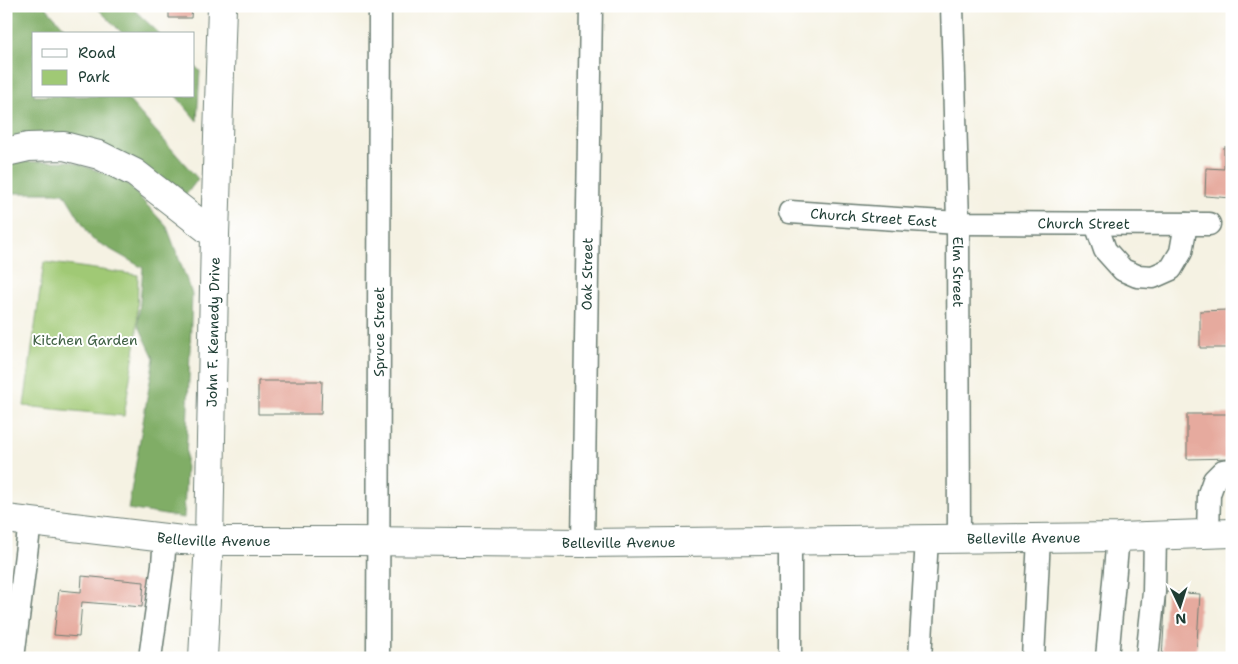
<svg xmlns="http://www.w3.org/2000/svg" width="1238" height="664" font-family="'Shantell Sans',sans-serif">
  <rect width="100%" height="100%" fill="#fff"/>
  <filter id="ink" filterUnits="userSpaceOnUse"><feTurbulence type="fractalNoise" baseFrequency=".02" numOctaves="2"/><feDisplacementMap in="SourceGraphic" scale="10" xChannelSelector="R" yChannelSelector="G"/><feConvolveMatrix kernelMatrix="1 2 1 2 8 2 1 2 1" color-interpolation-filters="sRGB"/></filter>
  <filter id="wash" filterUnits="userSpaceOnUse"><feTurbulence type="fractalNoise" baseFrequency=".0096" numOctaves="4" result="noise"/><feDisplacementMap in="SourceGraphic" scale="20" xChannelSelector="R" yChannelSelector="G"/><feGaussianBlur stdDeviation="1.12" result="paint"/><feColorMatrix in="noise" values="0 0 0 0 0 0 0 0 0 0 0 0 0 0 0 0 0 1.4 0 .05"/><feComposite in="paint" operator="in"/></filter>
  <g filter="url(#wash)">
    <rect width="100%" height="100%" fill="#f5f2e3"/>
    <!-- green -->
    <path fill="#a0c975" stroke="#608354" d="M 44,262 L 138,275 L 137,334 L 124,416 L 24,406 Z"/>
    <!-- forest -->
    <g fill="#80ad66" stroke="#50754d">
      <path d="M 6,6 L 45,6 L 70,34 L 34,34 L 34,96 L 125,96 L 198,179 L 185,196 L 130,162 L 6,146 Z"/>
      <path d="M 95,6 L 130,6 L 160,34 L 123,34 Z"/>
      <path d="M 194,65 L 200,71 L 197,121 L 176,96 L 194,96 Z"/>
      <path d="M 70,161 L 124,180 L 167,227 L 192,294 L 184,518 L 128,509 L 154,358 L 138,324 L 143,268 L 92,239 L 64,193 L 6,193 L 6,165 L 12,162 Z"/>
    </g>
    <g id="blocks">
      <!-- building -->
      <g fill="#e6aa9e">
        <path d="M 169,6 L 192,6 L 191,18 L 169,18 Z"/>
        <path d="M 1224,147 L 1232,147 L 1232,198 L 1205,196 L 1206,168 L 1224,169 Z"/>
        <path d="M 1229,303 L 1232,303 L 1232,348 L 1200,348 L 1200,311 L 1227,310 Z"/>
        <path d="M 258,381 L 322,381 L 321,414 L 258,414 Z"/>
        <path d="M 1187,414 L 1232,414 L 1232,458 L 1187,459 Z"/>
        <path d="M 82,576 L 144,582 L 142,607 L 82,602 L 79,637 L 54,635 L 59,590 L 81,592 Z"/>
        <path d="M 1166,592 L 1200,594 L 1196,658 L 1162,658 Z"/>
        <path d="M 47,655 L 67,656 L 67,658 L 47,658 Z"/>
      </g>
    </g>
  </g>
  <g filter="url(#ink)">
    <use href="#blocks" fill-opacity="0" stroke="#6a7c71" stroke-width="1"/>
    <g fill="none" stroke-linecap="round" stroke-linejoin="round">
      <!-- minor casing -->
      <g stroke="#6a7c71" stroke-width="25">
        <g id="minor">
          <path id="s1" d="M 952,6 L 958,223 L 959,538"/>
          <path id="s2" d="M 790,212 L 958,223 L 1209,224"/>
          <path d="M 1096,224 L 1105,250 L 1123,270 L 1137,276 L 1153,277 L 1171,269 L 1181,252 L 1186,224"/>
          <path d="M 1208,534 L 1209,494 L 1214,480 L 1223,471 L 1232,470"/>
          <path id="s3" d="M 583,543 L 591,6"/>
          <path d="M 13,658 L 30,522"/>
          <path d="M 150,658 L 163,565 L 165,537"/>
          <path id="s4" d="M 378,658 L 380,6"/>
          <path d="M 790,658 L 790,541"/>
          <path d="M 920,658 L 927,539"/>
          <path d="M 1033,658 L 1039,538"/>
          <path d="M 1107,658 L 1118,537"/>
          <path d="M 1147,658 L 1154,592 L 1155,536"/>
        </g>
      </g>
      <!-- major casing -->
      <g stroke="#6a7c71" stroke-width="30">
        <g id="major">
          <path id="s5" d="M 6,519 L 182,540 L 209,541 L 354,541 L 583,543 L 1118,537 L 1232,533"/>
          <path id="s6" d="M 203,658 L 209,541 L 215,235 L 222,6"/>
        </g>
      </g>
      <!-- highway casing -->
      <g stroke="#6a7c71" stroke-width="30">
        <path id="highway" d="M 6,152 L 28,147 L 64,146 L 99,155 L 135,173 L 215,235"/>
      </g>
      <!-- minor -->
      <use href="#minor" stroke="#fff" stroke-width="22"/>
      <!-- major -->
      <use href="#major" stroke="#fff" stroke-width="28"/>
      <!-- highway -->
      <use href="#highway" stroke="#fff" stroke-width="28"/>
    </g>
  </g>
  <g text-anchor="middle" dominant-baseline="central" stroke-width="4" stroke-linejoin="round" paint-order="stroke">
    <!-- street labels -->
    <g font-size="14" fill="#1f3d34" stroke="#fff">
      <text stroke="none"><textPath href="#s2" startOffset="84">Church Street East</textPath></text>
      <text stroke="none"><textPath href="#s2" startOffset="294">Church Street</textPath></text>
      <text stroke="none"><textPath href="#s1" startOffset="266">Elm Street</textPath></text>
      <text stroke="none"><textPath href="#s3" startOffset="269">Oak Street</textPath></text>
      <text stroke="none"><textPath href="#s6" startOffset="326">John F. Kennedy Drive</textPath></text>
      <text stroke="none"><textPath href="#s4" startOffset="326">Spruce Street</textPath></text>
      <text stroke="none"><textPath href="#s5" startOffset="1019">Belleville Avenue</textPath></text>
      <text stroke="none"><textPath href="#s5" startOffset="209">Belleville Avenue</textPath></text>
      <text stroke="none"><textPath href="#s5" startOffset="614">Belleville Avenue</textPath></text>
    </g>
    <!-- park labels -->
    <g font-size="14" fill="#3f6044" stroke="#fff">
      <text x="85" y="340">Kitchen Garden</text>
    </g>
  </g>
  <!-- margin -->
  <rect width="1238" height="664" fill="none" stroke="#fff" stroke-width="25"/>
  <!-- legend -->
  <rect x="32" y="32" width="162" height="65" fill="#ffffff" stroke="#a5b1ae"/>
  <rect x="42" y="49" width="25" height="8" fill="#ffffff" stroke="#a5b1ae"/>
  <text x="78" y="58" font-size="15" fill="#1f3d34">Road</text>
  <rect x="42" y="70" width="25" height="15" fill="#a0c975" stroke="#a5b1ae"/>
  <text x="78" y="82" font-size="15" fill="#1f3d34">Park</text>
  <!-- north arrow -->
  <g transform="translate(1180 606) rotate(176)" stroke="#ffffff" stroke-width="4" paint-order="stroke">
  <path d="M0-4L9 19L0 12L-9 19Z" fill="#1f3d34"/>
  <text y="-8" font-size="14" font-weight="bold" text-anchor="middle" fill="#1f3d34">N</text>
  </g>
</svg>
